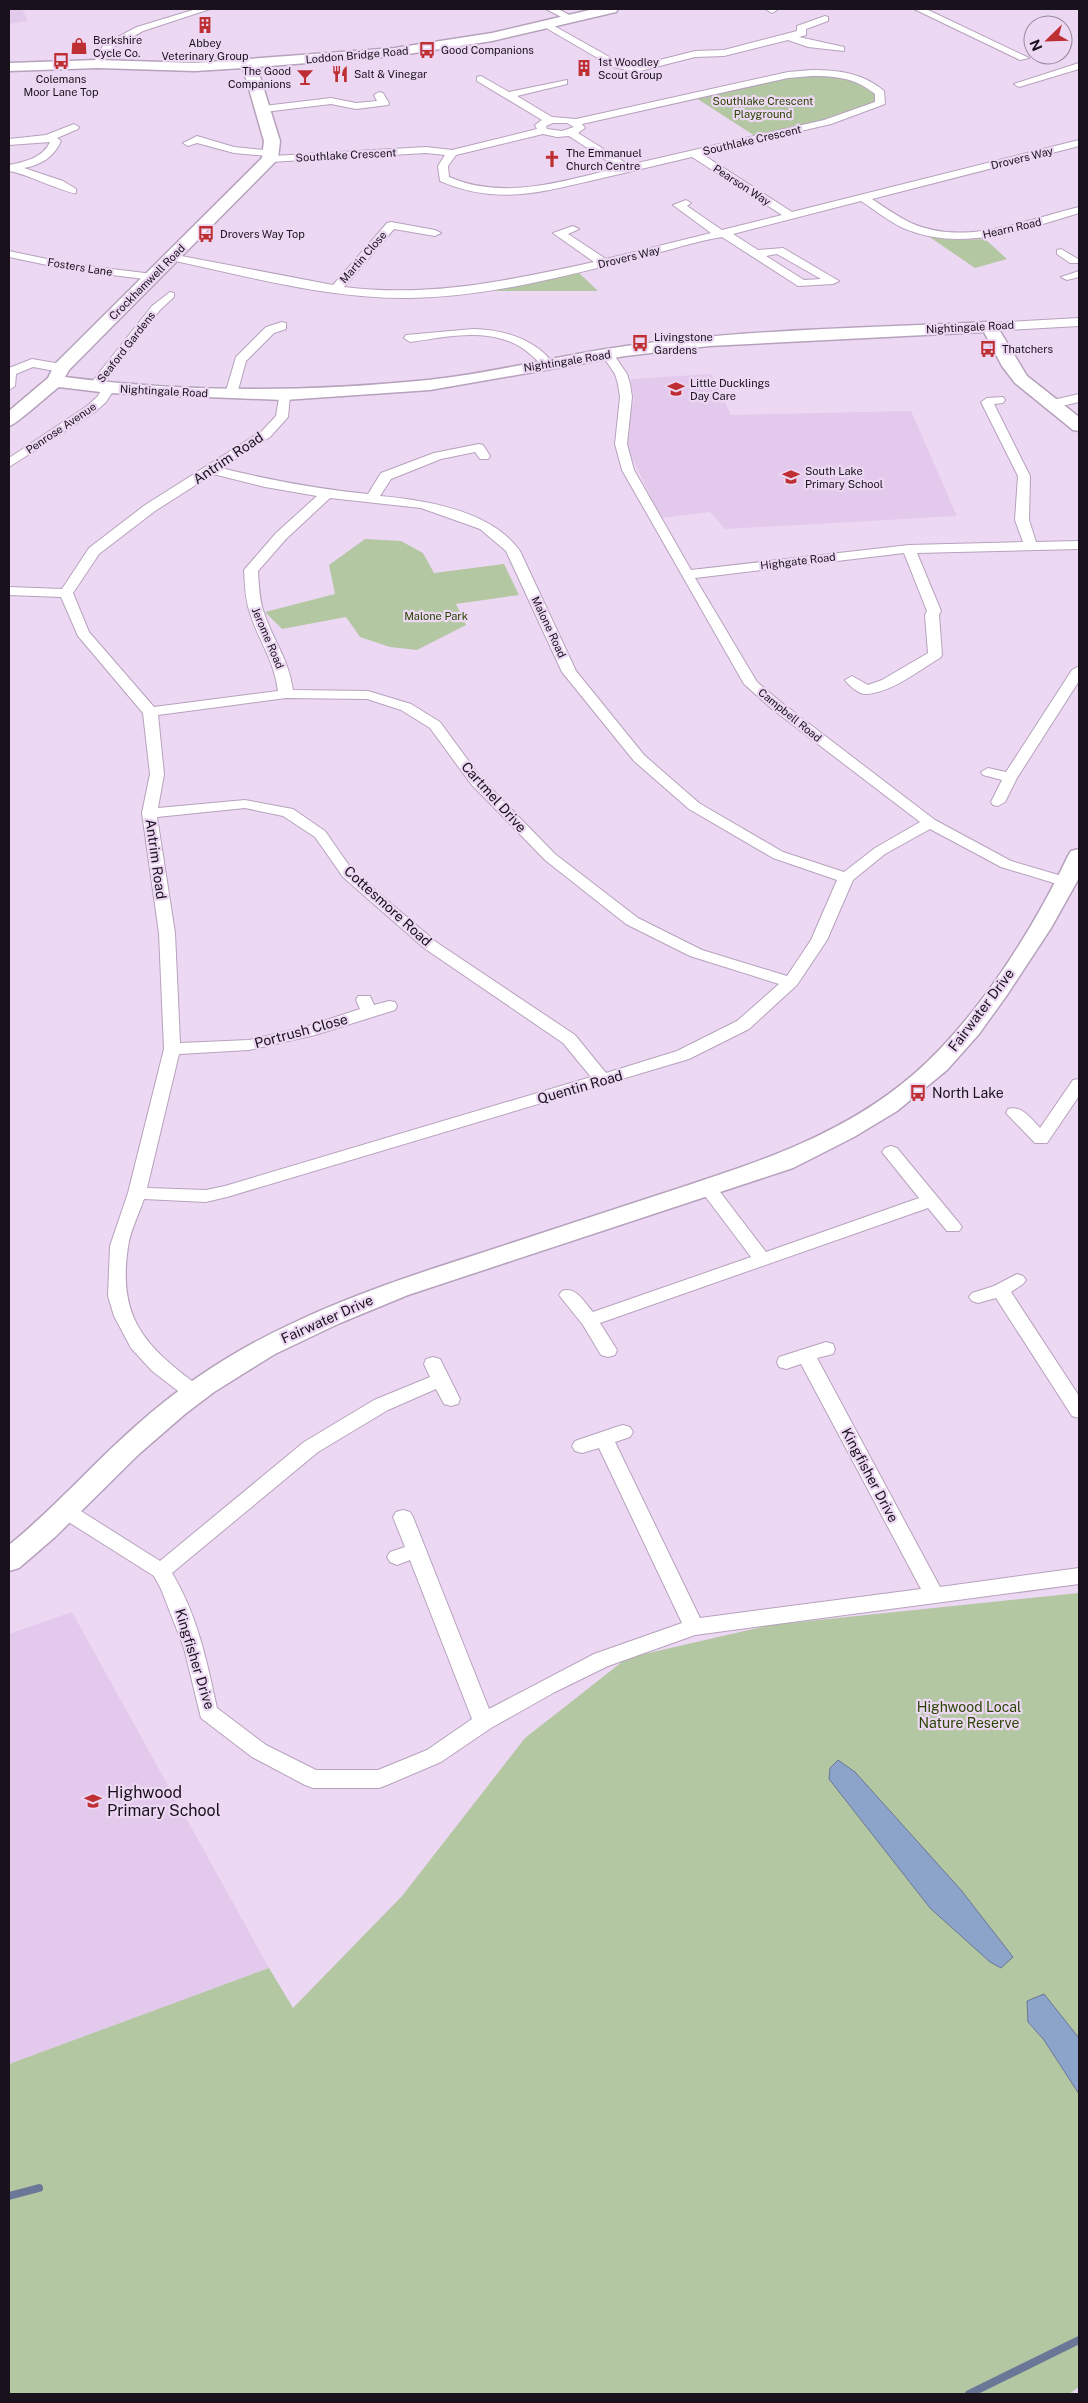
<svg xmlns="http://www.w3.org/2000/svg" width="1088" height="2403" font-family="'Public Sans',sans-serif">
  <rect width="100%" height="100%" fill="#edd8f4"/>
  <!-- built -->
  <g fill="#e3c9eb">
    <path d="M 9,9 L 22,9 L 28,21 L 9,24 Z"/>
    <path d="M 711,374 L 731,415 L 911,411 L 957,516 L 725,529 L 710,512 L 661,518 L 625,443 L 625,424 L 634,401 L 631,379 Z"/>
    <path d="M 72,1612 L 269,1968 L 9,2064 L 9,1634 Z"/>
  </g>
  <!-- green -->
  <g fill="#b4c7a3">
    <path d="M 822,72 L 870,83 L 880,103 L 862,112 L 758,138 L 693,96 L 788,75 Z"/>
    <path d="M 928,236 L 957,240 L 985,239 L 1007,259 L 975,268 Z"/>
    <path d="M 578,272 L 598,291 L 481,291 L 537,282 Z"/>
    <path d="M 365,539 L 401,541 L 423,553 L 434,573 L 504,564 L 519,595 L 456,604 L 466,625 L 417,650 L 390,647 L 360,637 L 346,617 L 282,629 L 265,612 L 335,594 L 329,565 Z"/>
    <path d="M 1079,1593 L 1079,2387 L 1069,2394 L 9,2394 L 9,2064 L 269,1968 L 293,2008 L 402,1896 L 525,1738 L 627,1658 L 770,1625 Z"/>
  </g>
  <!-- water -->
  <g fill="#8ca3ca" stroke="#6a7796">
    <path d="M 838,1760 L 855,1772 L 961,1890 L 1013,1957 L 1001,1968 L 990,1962 L 930,1908 L 829,1779 L 830,1768 Z"/>
    <path d="M 1044,1994 L 1079,2038 L 1079,2094 L 1044,2040 L 1028,2022 L 1027,2001 Z"/>
  </g>
  <g fill="none" stroke-linecap="round" stroke-linejoin="round">
    <!-- stream -->
    <g stroke="#6a7796" stroke-width="8">
      <path d="M 9,2196 L 39,2188"/>
      <path d="M 969,2394 L 1079,2340"/>
    </g>
    <!-- street casing -->
    <g stroke="#b6a2bc" stroke-width="2">
      <g id="street">
        <path d="M 196,9 L 210,9 L 143,31 L 112,48 L 102,66 L 93,64 L 104,44 L 137,27 Z"/>
        <path d="M 546,9 L 558,9 L 575,18 L 567,20 Z"/>
        <path d="M 765,9 L 776,9 L 777,10 L 772,13 Z"/>
        <path d="M 914,9 L 926,9 L 1029,58 L 1020,60 Z"/>
        <path d="M 825,16 L 828,17 L 828,21 L 806,29 L 806,35 L 799,37 L 844,47 L 844,51 L 808,47 L 788,40 L 724,56 L 695,57 L 636,72 L 613,67 L 541,25 L 549,23 L 620,63 L 636,66 L 695,51 L 724,50 L 797,31 L 797,26 Z"/>
        <path d="M 1079,63 L 1079,69 L 1019,87 L 1014,84 Z"/>
        <path d="M 812,70 C 839,70 863,73 884,91 L 885,104 L 831,124 L 702,154 L 792,212 L 1079,140 L 1079,146 L 872,199 C 884,207 897,216 911,223 C 966,247 1025,220 1079,207 L 1079,213 C 1023,230 961,253 903,228 C 888,221 875,210 861,201 L 733,234 L 758,250 L 783,248 L 839,281 L 833,284 L 798,286 L 722,237 C 696,241 671,250 645,256 C 569,275 489,297 410,298 C 329,299 250,277 171,260 L 165,257 L 171,254 L 333,285 L 387,223 L 391,222 L 435,230 L 441,233 L 435,236 L 394,229 L 344,287 C 430,298 511,280 594,262 L 553,233 L 573,226 L 579,229 L 568,234 L 606,259 L 711,233 L 673,205 L 686,200 L 691,203 L 687,206 L 722,230 L 782,215 L 692,157 C 659,165 627,172 594,180 C 538,193 496,205 440,181 L 438,166 L 445,155 L 426,153 L 270,162 L 265,159 L 269,156 L 234,153 L 197,143 L 188,146 L 183,143 L 197,136 L 234,147 L 275,151 L 276,153 L 273,156 L 426,147 L 452,150 L 537,129 L 535,125 L 542,120 L 477,81 L 477,77 L 481,76 L 509,92 L 567,80 L 567,84 L 517,96 L 552,117 L 576,119 L 788,72 ZM 812,76 C 836,76 856,78 875,94 L 875,102 L 824,120 L 629,165 L 578,133 L 585,128 L 582,124 L 788,78 ZM 553,123 L 567,123 L 574,127 L 562,131 L 547,129 L 546,126 ZM 543,134 L 557,137 L 569,136 L 618,168 C 562,181 505,201 449,177 L 448,166 L 456,155 ZM 777,254 L 821,279 L 804,280 L 766,256 Z"/>
        <path d="M 379,92 L 383,93 L 389,103 L 388,105 L 356,109 L 331,104 L 264,112 L 259,109 L 264,106 L 331,98 L 356,103 L 377,101 L 374,95 Z"/>
        <path d="M 74,124 L 79,127 L 78,129 L 57,138 L 61,141 C 54,157 41,165 24,168 L 63,181 L 76,189 L 76,193 C 70,195 22,172 9,171 L 9,165 C 24,162 43,158 50,142 L 9,145 L 9,139 L 46,135 Z"/>
        <path d="M 1061,249 L 1078,259 L 1078,263 L 1070,263 L 1057,254 L 1057,250 Z"/>
        <path d="M 9,251 L 71,264 L 153,274 L 159,277 L 153,280 L 71,270 L 9,257 Z"/>
        <path d="M 1079,271 L 1079,277 L 1067,280 L 1061,277 Z"/>
        <path d="M 170,292 L 174,293 L 174,297 L 160,310 L 99,389 L 91,389 L 89,386 L 91,383 L 152,306 Z"/>
        <path d="M 1079,318 L 1079,326 L 989,331 L 983,327 L 989,323 Z"/>
        <path d="M 282,322 L 286,323 L 286,329 L 274,333 L 246,361 L 237,394 L 235,397 L 227,397 L 225,394 L 236,357 L 266,327 Z"/>
        <path d="M 473,329 C 504,330 534,338 554,364 L 548,368 L 544,367 C 532,355 519,343 502,339 C 475,330 438,338 410,342 L 404,338 L 406,335 Z"/>
        <path d="M 608,351 L 612,352 L 627,374 L 630,384 L 632,397 L 627,444 L 634,470 L 691,570 L 909,545 L 1023,542 L 1015,520 L 1018,476 L 981,402 L 987,398 L 1003,397 L 1005,400 L 1003,403 L 994,404 L 1030,476 L 1029,520 L 1036,542 L 1079,541 L 1079,549 L 917,553 L 941,611 L 939,615 L 942,655 L 940,658 C 919,670 893,692 867,694 C 860,695 849,686 845,680 L 852,676 L 868,685 L 882,680 L 928,653 L 925,615 L 927,611 L 904,553 L 695,578 L 757,682 L 782,703 L 935,820 L 1011,861 L 1072,879 L 1075,882 L 1067,887 L 1001,867 L 930,829 L 885,854 L 853,880 L 827,940 L 797,985 L 749,1029 L 689,1059 L 227,1197 L 206,1202 L 144,1199 C 139,1214 130,1231 128,1247 C 117,1319 146,1347 200,1387 L 202,1392 L 200,1397 L 193,1399 L 186,1397 L 152,1371 L 131,1348 L 114,1316 L 108,1296 L 110,1246 L 128,1193 L 164,1049 L 159,933 L 142,813 L 150,774 L 143,713 L 78,636 L 61,597 L 9,595 L 9,587 L 62,589 L 89,548 L 145,505 L 262,431 L 276,416 L 280,392 L 288,392 L 290,395 L 288,417 L 270,437 L 221,468 C 270,480 318,489 368,494 L 381,473 L 434,453 L 479,444 L 483,445 L 490,456 L 488,459 L 480,459 L 475,452 L 441,459 L 391,479 L 380,496 C 426,500 492,511 520,551 L 576,671 L 644,755 L 699,803 L 783,852 L 844,872 L 875,848 L 920,822 L 772,709 L 744,684 L 622,470 L 615,444 L 620,397 L 618,384 L 615,374 L 602,355 ZM 213,474 L 265,487 L 317,496 L 276,533 L 244,570 C 245,585 245,599 250,613 C 259,642 274,659 278,691 L 154,707 L 89,632 L 73,593 L 99,554 L 155,511 ZM 330,498 L 421,508 L 480,529 L 506,551 L 562,672 L 634,761 L 689,809 L 773,858 L 837,880 L 811,940 L 787,976 L 702,950 L 638,918 L 555,854 L 481,778 L 440,722 L 411,704 L 368,691 L 293,690 C 289,660 273,640 264,613 C 259,599 259,585 258,571 L 286,539 ZM 286,698 L 367,699 L 401,710 L 430,728 L 471,784 L 545,860 L 626,924 L 690,956 L 779,984 L 737,1021 L 677,1051 L 606,1073 L 575,1035 L 436,942 L 353,871 L 325,831 L 293,809 L 245,800 L 158,808 L 164,774 L 158,715 ZM 245,808 L 283,816 L 315,837 L 343,877 L 424,948 L 563,1043 L 591,1077 L 225,1186 L 206,1190 L 147,1188 L 179,1054 L 249,1050 L 315,1035 L 395,1010 L 397,1006 L 395,1002 L 389,1001 L 374,1005 L 370,996 L 358,996 L 356,1000 L 360,1009 L 305,1027 L 249,1040 L 180,1043 L 175,933 L 157,817 Z"/>
        <path d="M 32,359 L 61,364 L 67,368 L 61,372 L 33,367 L 16,374 L 15,386 L 9,390 L 9,368 Z"/>
        <path d="M 109,384 L 115,388 L 106,402 L 95,412 L 9,467 L 9,458 L 87,406 L 97,397 L 105,385 Z"/>
        <path d="M 1079,394 L 1079,402 L 1053,408 L 1047,404 L 1049,401 Z"/>
        <path d="M 1079,666 L 1079,681 L 1017,778 L 1005,802 L 998,806 L 993,805 L 991,802 L 1002,780 L 983,775 L 981,772 L 988,768 L 1006,772 L 1072,670 Z"/>
        <path d="M 1079,1079 L 1079,1096 L 1047,1143 L 1035,1143 L 1006,1113 L 1008,1109 C 1022,1105 1031,1119 1040,1128 L 1073,1080 Z"/>
        <path d="M 891,1146 L 897,1148 L 959,1223 L 962,1227 L 959,1231 L 947,1231 L 928,1208 L 600,1323 L 617,1350 L 615,1355 L 608,1357 L 601,1355 L 583,1325 L 559,1295 L 562,1291 C 576,1286 584,1302 593,1312 L 751,1257 L 699,1188 L 702,1184 L 714,1184 L 766,1252 L 919,1198 L 882,1152 L 885,1148 Z"/>
        <path d="M 1017,1274 L 1023,1276 L 1026,1280 L 1023,1284 L 1011,1292 L 1079,1396 L 1079,1418 L 1072,1416 L 996,1298 L 978,1303 L 972,1301 L 969,1297 L 972,1293 L 994,1286 Z"/>
        <path d="M 826,1342 L 833,1344 L 835,1349 L 833,1354 L 817,1358 L 940,1587 L 1079,1568 L 1079,1584 L 695,1635 L 608,1666 L 555,1692 L 491,1728 L 441,1762 L 387,1785 L 379,1788 L 313,1788 L 305,1785 L 252,1757 L 201,1718 L 184,1648 L 161,1589 L 154,1576 L 59,1516 L 56,1511 L 59,1506 L 66,1504 L 73,1506 L 160,1561 L 304,1442 L 374,1400 L 430,1377 L 424,1364 L 426,1359 L 433,1357 L 440,1359 L 460,1399 L 458,1404 L 451,1406 L 444,1404 L 436,1389 L 388,1410 L 318,1452 L 172,1573 C 197,1614 207,1661 217,1708 L 266,1745 L 316,1770 L 378,1770 L 427,1750 L 472,1719 L 410,1560 L 397,1565 L 390,1562 L 387,1557 L 390,1552 L 405,1547 L 393,1517 L 396,1512 L 403,1510 L 410,1512 L 413,1517 L 489,1709 L 594,1654 L 682,1623 L 599,1448 L 582,1453 L 575,1451 L 572,1446 L 575,1441 L 616,1427 L 623,1425 L 630,1427 L 633,1432 L 630,1437 L 615,1442 L 700,1618 L 921,1589 L 801,1364 L 786,1369 L 779,1367 L 777,1362 L 779,1357 Z"/>
      </g>
    </g>
    <!-- secondary casing -->
    <g stroke="#b6a2bc" stroke-width="3">
      <g id="secondary">
        <path d="M 594,9 L 618,9 L 616,12 L 492,41 L 395,56 L 257,67 L 280,141 L 278,159 L 69,370 L 65,377 C 185,393 309,392 428,380 C 495,373 560,355 626,346 C 746,329 868,328 989,322 L 995,323 L 1027,376 L 1079,417 L 1079,431 L 1073,430 L 1015,383 L 1002,366 L 984,332 L 709,346 L 625,356 L 430,390 L 284,400 L 109,393 L 59,387 C 49,394 16,425 9,426 L 9,411 L 48,378 L 55,364 L 262,158 L 264,141 L 243,68 L 195,71 L 98,68 L 9,71 L 9,63 L 98,60 L 195,63 L 395,48 L 492,33 Z"/>
        <path d="M 1079,849 L 1079,878 L 1051,928 L 1007,995 L 979,1034 L 947,1070 L 897,1111 L 854,1137 L 793,1168 L 408,1295 L 340,1323 L 275,1354 L 214,1392 L 185,1414 L 139,1454 L 55,1537 L 19,1568 L 9,1571 L 9,1545 C 55,1508 93,1463 138,1424 C 184,1383 235,1350 291,1324 C 350,1296 412,1275 475,1255 C 537,1235 599,1214 661,1194 C 752,1164 840,1138 914,1074 C 976,1020 1033,930 1068,856 L 1071,851 Z"/>
      </g>
    </g>
    <!-- street -->
    <use href="#street" fill="#fff" fill-rule="evenodd"/>
    <!-- secondary -->
    <use href="#secondary" fill="#fff" fill-rule="evenodd"/>
  </g>
  <!-- icons -->
  <defs>
    <g id="building-bare" transform="scale(1.35)"><path d="M-4-6H4V6H1V3H-1V6H-4ZM-2.5-4.3h1.7v1.8h-1.7ZM.8-4.3h1.7v1.8H.8ZM-2.5-1h1.7V.8h-1.7ZM.8-1h1.7V.8H.8Z" fill="#be2f33" stroke="#edd8f4" stroke-width="2.5" paint-order="stroke"/></g>
    <g id="shop-bare" transform="scale(1.35)"><path d="M-5-2.5h2.3a2.7 3.5 0 0 1 5.4 0H5L5.5 6h-11ZM-1.5-2.5h3a1.5 2.3 0 0 0-3 0Z" fill="#be2f33" stroke="#edd8f4" stroke-width="2.5" paint-order="stroke"/></g>
    <g id="bus-bare" transform="scale(1.35)"><path d="M-5-6H5V4H4V6H2V4H-2V6H-4V4H-5ZM-3.5-4V0h7V-4ZM-3.5 1.2v1.5H-2V1.2ZM2 1.2v1.5H3.5V1.2Z" fill="#be2f33" stroke="#edd8f4" stroke-width="2.5" paint-order="stroke"/></g>
    <g id="restaurant-bare" transform="scale(1.35)"><path d="M-5-6h1v4h1v-4h1v4h1v-4h1v5L-1.5 .5V6h-2V.5L-5-1ZM5-6V6H3V1.5H1.5Q1.5-4 5-6Z" fill="#be2f33" stroke="#edd8f4" stroke-width="2.5" paint-order="stroke"/></g>
    <g id="bar-bare" transform="scale(1.35)"><path d="M-6-5H6L.8 .8V4.5H3.5V6h-7V4.5H-.8V.8Z" fill="#be2f33" stroke="#edd8f4" stroke-width="2.5" paint-order="stroke"/></g>
    <g id="church-bare" transform="scale(1.35)"><path d="M-1.2-6h2.4v3.5h3.3v2.4h-3.3V6h-2.4V-.1h-3.3v-2.4h3.3Z" fill="#be2f33" stroke="#edd8f4" stroke-width="2.5" paint-order="stroke"/></g>
    <g id="school-bare" transform="scale(1.35)"><path d="M0-5L7-2L0 1L-7-2ZM-4 1L0 2.5L4 1V4Q0 6-4 4Z" fill="#be2f33" stroke="#edd8f4" stroke-width="2.5" paint-order="stroke"/></g>
  </defs>
  <g fill-rule="evenodd">
    <use href="#building-bare" x="205" y="25"/>
    <use href="#shop-bare" x="79" y="46"/>
    <use href="#bus-bare" x="427" y="50"/>
    <use href="#bus-bare" x="61" y="61"/>
    <use href="#building-bare" x="584" y="68"/>
    <use href="#restaurant-bare" x="340" y="74"/>
    <use href="#bar-bare" x="305" y="77"/>
    <use href="#church-bare" x="552" y="159"/>
    <use href="#bus-bare" x="206" y="234"/>
    <use href="#bus-bare" x="640" y="343"/>
    <use href="#bus-bare" x="988" y="349"/>
    <use href="#school-bare" x="676" y="389"/>
    <use href="#school-bare" x="791" y="477"/>
    <use href="#bus-bare" x="918" y="1093"/>
    <use href="#school-bare" x="93" y="1801"/>
  </g>
  <g text-anchor="middle" dominant-baseline="central" stroke-width="4.5" stroke-linejoin="round" paint-order="stroke">
    <!-- far-poi labels -->
    <g font-size="11" fill="#19111b" stroke="#edd8f4" text-anchor="start">
      <text x="93" y="40">Berkshire<tspan x="93" dy="13">Cycle Co.</tspan></text>
      <text x="205" y="43" text-anchor="middle">Abbey<tspan x="205" dy="13">Veterinary Group</tspan></text>
      <text x="441" y="50">Good Companions</text>
      <text x="598" y="62">1st Woodley<tspan x="598" dy="13">Scout Group</tspan></text>
      <text x="291" y="71" text-anchor="end">The Good<tspan x="291" dy="13">Companions</tspan></text>
      <text x="354" y="74">Salt &amp; Vinegar</text>
      <text x="61" y="79" text-anchor="middle">Colemans<tspan x="61" dy="13">Moor Lane Top</tspan></text>
      <text x="566" y="153">The Emmanuel<tspan x="566" dy="13">Church Centre</tspan></text>
      <text x="220" y="234">Drovers Way Top</text>
      <text x="654" y="337">Livingstone<tspan x="654" dy="13">Gardens</tspan></text>
      <text x="1002" y="349">Thatchers</text>
      <text x="690" y="383">Little Ducklings<tspan x="690" dy="13">Day Care</tspan></text>
      <text x="805" y="471">South Lake<tspan x="805" dy="13">Primary School</tspan></text>
    </g>
    <!-- far-street labels -->
    <g font-size="11" fill="#19111b" stroke="#edd8f4">
      <text transform="translate(357 55) rotate(-5)">Loddon Bridge Road</text>
      <text transform="translate(752 140) rotate(-13)">Southlake Crescent</text>
      <text transform="translate(346 155) rotate(-3)">Southlake Crescent</text>
      <text transform="translate(1022 158) rotate(-14)">Drovers Way</text>
      <text transform="translate(742 185) rotate(33)">Pearson Way</text>
      <text transform="translate(1012 228) rotate(-13)">Hearn Road</text>
      <text transform="translate(363 257) rotate(-49)">Martin Close</text>
      <text transform="translate(629 257) rotate(-14)">Drovers Way</text>
      <text transform="translate(80 267) rotate(9)">Fosters Lane</text>
      <text transform="translate(147 282) rotate(-45)">Crockhamwell Road</text>
      <text transform="translate(970 327) rotate(-3)">Nightingale Road</text>
      <text transform="translate(126 347) rotate(-52)">Seaford Gardens</text>
      <text transform="translate(567 361) rotate(-9)">Nightingale Road</text>
      <text transform="translate(164 391) rotate(3)">Nightingale Road</text>
      <text transform="translate(61 428) rotate(-34)">Penrose Avenue</text>
      <text transform="translate(798 561) rotate(-7)">Highgate Road</text>
      <text transform="translate(549 627) rotate(65)">Malone Road</text>
      <text transform="translate(268 638) rotate(67)">Jerome Road</text>
      <text transform="translate(790 715) rotate(39)">Campbell Road</text>
    </g>
    <!-- far-park labels -->
    <g font-size="11" fill="#2a4401" stroke="#edd8f4">
      <text x="763" y="101">Southlake Crescent<tspan x="763" dy="13">Playground</tspan></text>
      <text x="436" y="616">Malone Park</text>
    </g>
    <!-- street labels -->
    <g font-size="14" fill="#19111b" stroke="#edd8f4">
      <text transform="translate(228 458) rotate(-34)">Antrim Road</text>
      <text transform="translate(494 797) rotate(48)">Cartmel Drive</text>
      <text transform="translate(156 859) rotate(82)">Antrim Road</text>
      <text transform="translate(388 906) rotate(42)">Cottesmore Road</text>
      <text transform="translate(981 1010) rotate(-53)">Fairwater Drive</text>
      <text transform="translate(301 1031) rotate(-15)">Portrush Close</text>
      <text transform="translate(580 1087) rotate(-16)">Quentin Road</text>
      <text transform="translate(327 1319) rotate(-24)">Fairwater Drive</text>
      <text transform="translate(870 1475) rotate(62)">Kingfisher Drive</text>
      <text transform="translate(195 1659) rotate(73)">Kingfisher Drive</text>
    </g>
    <!-- poi labels -->
    <g font-size="14" fill="#19111b" stroke="#edd8f4" text-anchor="start">
      <text x="932" y="1093">North Lake</text>
    </g>
    <!-- park labels -->
    <g font-size="14" fill="#2a4401" stroke="#edd8f4">
      <text x="969" y="1707">Highwood Local<tspan x="969" dy="16">Nature Reserve</tspan></text>
    </g>
    <!-- near-poi labels -->
    <g font-size="16" fill="#19111b" stroke="#edd8f4" text-anchor="start">
      <text x="107" y="1792">Highwood<tspan x="107" dy="18">Primary School</tspan></text>
    </g>
  </g>
  <!-- border -->
  <rect width="1088" height="2403" fill="none" stroke="#19111b" stroke-width="20"/>
  <!-- north arrow -->
  <g transform="translate(1048 40) rotate(247)"><circle r="24" fill="#edd8f4" stroke="#98889d"/>
  <path d="M0-4L9 19L0 12L-9 19Z" fill="#be2f33"/>
  <text y="-8" font-size="14" font-weight="bold" text-anchor="middle" fill="#19111b">N</text>
  </g>
</svg>
